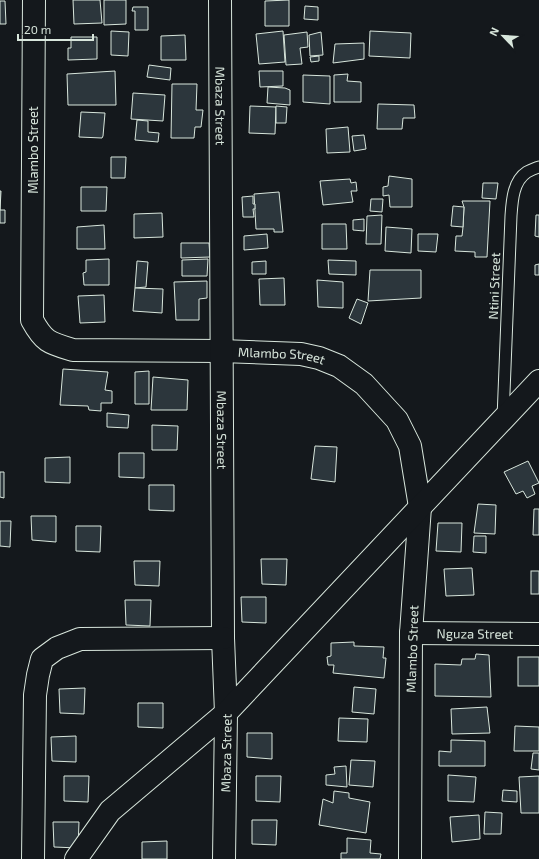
<svg xmlns="http://www.w3.org/2000/svg" width="539" height="859" font-family="'Exo 2',sans-serif">
  <rect width="100%" height="100%" fill="#14181c"/>
  <!-- building -->
  <g fill="#2c363c" stroke="#d8e6dc">
    <path d="M 73,0 L 100,0 L 102,23 L 74,24 Z"/>
    <path d="M 104,0 L 126,0 L 126,24 L 104,25 Z"/>
    <path d="M 289,0 L 289,26 L 265,26 L 265,1 Z"/>
    <path d="M 0,1 L 5,1 L 6,24 L 0,24 Z"/>
    <path d="M 305,6 L 318,7 L 318,20 L 304,19 Z"/>
    <path d="M 133,7 L 148,7 L 148,30 L 135,30 L 135,11 L 132,11 Z"/>
    <path d="M 111,31 L 129,32 L 128,56 L 111,55 Z"/>
    <path d="M 283,31 L 285,62 L 259,64 L 256,34 Z"/>
    <path d="M 370,31 L 411,33 L 410,58 L 369,56 Z"/>
    <path d="M 307,32 L 308,47 L 300,48 L 302,64 L 286,65 L 284,35 Z"/>
    <path d="M 321,32 L 323,55 L 310,56 L 309,35 Z"/>
    <path d="M 185,35 L 186,60 L 161,60 L 161,36 Z"/>
    <path d="M 71,37 L 97,37 L 97,59 L 68,60 L 68,48 L 71,48 Z"/>
    <path d="M 364,43 L 364,59 L 333,63 L 335,44 Z"/>
    <path d="M 319,56 L 319,61 L 311,62 L 310,57 Z"/>
    <path d="M 149,65 L 171,68 L 170,80 L 147,77 Z"/>
    <path d="M 115,71 L 116,105 L 68,105 L 67,74 Z"/>
    <path d="M 259,71 L 283,71 L 283,86 L 260,87 Z"/>
    <path d="M 348,74 L 347,81 L 361,82 L 361,102 L 334,102 L 334,75 Z"/>
    <path d="M 303,75 L 330,76 L 330,104 L 303,102 Z"/>
    <path d="M 172,84 L 197,84 L 196,110 L 203,110 L 201,127 L 195,127 L 194,138 L 171,138 Z"/>
    <path d="M 268,87 L 285,88 L 290,90 L 290,105 L 267,103 Z"/>
    <path d="M 133,93 L 165,95 L 163,121 L 131,119 Z"/>
    <path d="M 378,104 L 414,105 L 415,118 L 403,118 L 402,129 L 377,129 Z"/>
    <path d="M 250,106 L 276,107 L 275,134 L 249,133 Z"/>
    <path d="M 276,106 L 287,107 L 286,123 L 276,123 Z"/>
    <path d="M 81,112 L 105,113 L 103,136 L 102,138 L 79,137 Z"/>
    <path d="M 137,120 L 148,121 L 148,132 L 159,133 L 158,142 L 135,140 Z"/>
    <path d="M 348,127 L 350,152 L 327,153 L 326,129 Z"/>
    <path d="M 364,135 L 366,149 L 354,151 L 352,136 Z"/>
    <path d="M 111,157 L 126,157 L 125,178 L 111,178 Z"/>
    <path d="M 389,176 L 412,179 L 412,207 L 390,207 L 389,195 L 383,196 L 383,187 L 388,186 Z"/>
    <path d="M 350,179 L 351,183 L 356,182 L 357,191 L 351,191 L 353,202 L 323,205 L 320,181 Z"/>
    <path d="M 483,183 L 498,183 L 496,199 L 482,198 Z"/>
    <path d="M 81,187 L 107,187 L 106,211 L 81,211 Z"/>
    <path d="M 0,191 L 1,191 L 0,210 L 5,210 L 5,223 L 0,223 Z"/>
    <path d="M 279,192 L 283,232 L 274,232 L 274,229 L 256,229 L 254,194 Z"/>
    <path d="M 253,196 L 253,204 L 255,204 L 255,209 L 253,209 L 254,217 L 243,217 L 242,197 Z"/>
    <path d="M 371,199 L 383,199 L 382,212 L 370,211 Z"/>
    <path d="M 462,201 L 490,201 L 487,257 L 475,257 L 475,252 L 455,251 L 456,236 L 462,236 L 463,227 L 464,207 Z"/>
    <path d="M 453,206 L 464,207 L 463,227 L 451,226 Z"/>
    <path d="M 162,213 L 163,237 L 134,238 L 134,214 Z"/>
    <path d="M 382,215 L 381,244 L 366,244 L 367,216 Z"/>
    <path d="M 536,215 L 539,215 L 539,237 L 535,236 Z"/>
    <path d="M 364,219 L 364,231 L 353,230 L 353,220 Z"/>
    <path d="M 322,224 L 346,224 L 347,249 L 322,249 Z"/>
    <path d="M 104,225 L 105,249 L 77,249 L 77,227 Z"/>
    <path d="M 386,227 L 412,229 L 411,253 L 385,251 Z"/>
    <path d="M 267,234 L 268,248 L 244,250 L 244,236 Z"/>
    <path d="M 418,234 L 438,234 L 436,252 L 418,251 Z"/>
    <path d="M 181,243 L 209,243 L 210,257 L 181,258 Z"/>
    <path d="M 109,259 L 109,285 L 84,285 L 83,273 L 86,272 L 86,260 Z"/>
    <path d="M 208,259 L 207,276 L 182,276 L 182,260 Z"/>
    <path d="M 328,260 L 356,261 L 356,275 L 329,274 Z"/>
    <path d="M 137,261 L 148,262 L 146,287 L 135,288 Z"/>
    <path d="M 266,261 L 266,274 L 252,274 L 252,262 Z"/>
    <path d="M 539,264 L 539,275 L 535,275 L 535,265 Z"/>
    <path d="M 370,270 L 421,270 L 421,298 L 368,301 Z"/>
    <path d="M 284,278 L 285,305 L 260,305 L 259,279 Z"/>
    <path d="M 317,280 L 343,282 L 343,308 L 318,307 Z"/>
    <path d="M 207,281 L 207,298 L 199,299 L 199,320 L 176,320 L 174,282 Z"/>
    <path d="M 135,288 L 163,289 L 162,313 L 133,311 Z"/>
    <path d="M 104,295 L 105,322 L 80,323 L 78,296 Z"/>
    <path d="M 357,299 L 368,303 L 361,324 L 349,318 Z"/>
    <path d="M 63,369 L 108,372 L 105,390 L 112,391 L 112,403 L 101,403 L 101,411 L 89,410 L 88,406 L 60,405 Z"/>
    <path d="M 149,371 L 149,404 L 135,404 L 135,372 Z"/>
    <path d="M 153,377 L 188,380 L 187,410 L 151,410 Z"/>
    <path d="M 107,413 L 129,415 L 128,428 L 107,427 Z"/>
    <path d="M 152,425 L 178,426 L 177,450 L 152,450 Z"/>
    <path d="M 315,446 L 337,447 L 335,482 L 311,479 Z"/>
    <path d="M 119,453 L 144,453 L 144,478 L 119,477 Z"/>
    <path d="M 70,457 L 70,483 L 45,482 L 45,458 Z"/>
    <path d="M 528,461 L 539,483 L 532,486 L 535,494 L 527,498 L 523,491 L 516,494 L 504,472 Z"/>
    <path d="M 0,472 L 4,472 L 4,498 L 0,497 Z"/>
    <path d="M 149,485 L 174,485 L 174,511 L 149,510 Z"/>
    <path d="M 478,504 L 496,505 L 495,534 L 474,533 Z"/>
    <path d="M 534,509 L 539,509 L 539,535 L 533,535 Z"/>
    <path d="M 31,516 L 56,516 L 56,542 L 32,540 Z"/>
    <path d="M 0,521 L 11,521 L 10,547 L 0,546 Z"/>
    <path d="M 438,523 L 462,523 L 461,552 L 436,551 Z"/>
    <path d="M 76,526 L 101,526 L 100,552 L 76,551 Z"/>
    <path d="M 474,536 L 486,536 L 486,553 L 473,552 Z"/>
    <path d="M 261,559 L 287,559 L 286,585 L 262,584 Z"/>
    <path d="M 134,561 L 160,561 L 159,586 L 135,585 Z"/>
    <path d="M 472,568 L 474,595 L 446,596 L 444,569 Z"/>
    <rect x="531" y="571" width="8" height="23"/>
    <path d="M 241,597 L 266,597 L 266,623 L 242,622 Z"/>
    <path d="M 125,600 L 151,600 L 150,626 L 126,625 Z"/>
    <path d="M 354,642 L 354,646 L 384,647 L 383,658 L 386,658 L 384,678 L 333,673 L 334,665 L 328,665 L 327,657 L 331,656 L 331,643 Z"/>
    <path d="M 476,654 L 489,655 L 491,697 L 435,696 L 435,664 L 461,665 L 462,659 L 475,659 Z"/>
    <rect x="518" y="657" width="21" height="29"/>
    <path d="M 354,687 L 376,689 L 374,714 L 352,712 Z"/>
    <path d="M 85,688 L 84,714 L 60,713 L 59,689 Z"/>
    <path d="M 138,703 L 163,703 L 163,728 L 138,727 Z"/>
    <path d="M 487,707 L 490,733 L 452,734 L 451,709 Z"/>
    <path d="M 339,718 L 368,719 L 367,742 L 338,741 Z"/>
    <path d="M 515,726 L 539,727 L 539,751 L 514,751 Z"/>
    <path d="M 247,733 L 272,733 L 272,759 L 247,757 Z"/>
    <path d="M 76,736 L 76,762 L 52,761 L 51,737 Z"/>
    <path d="M 451,740 L 485,741 L 485,766 L 439,766 L 439,751 L 451,752 Z"/>
    <path d="M 533,753 L 539,753 L 539,770 L 531,769 Z"/>
    <path d="M 351,760 L 375,761 L 373,787 L 349,785 Z"/>
    <path d="M 346,766 L 347,787 L 326,785 L 326,775 L 335,774 L 334,767 Z"/>
    <path d="M 448,775 L 476,777 L 474,802 L 448,801 Z"/>
    <path d="M 64,776 L 89,776 L 88,802 L 64,801 Z"/>
    <path d="M 256,776 L 281,776 L 280,802 L 256,801 Z"/>
    <path d="M 539,776 L 539,813 L 521,813 L 519,777 Z"/>
    <path d="M 503,790 L 517,791 L 517,802 L 502,801 Z"/>
    <path d="M 334,791 L 349,793 L 349,798 L 370,802 L 366,833 L 319,825 L 323,799 L 333,803 Z"/>
    <path d="M 485,812 L 502,813 L 501,834 L 484,834 Z"/>
    <path d="M 479,815 L 480,839 L 452,842 L 450,817 Z"/>
    <path d="M 252,820 L 277,820 L 276,845 L 252,844 Z"/>
    <path d="M 53,822 L 79,822 L 78,848 L 54,847 Z"/>
    <path d="M 347,838 L 371,840 L 370,853 L 381,854 L 380,859 L 341,859 L 341,853 L 347,853 Z"/>
    <path d="M 167,841 L 167,859 L 142,859 L 142,842 Z"/>
  </g>
  <g fill="none" stroke-linecap="round" stroke-linejoin="round">
    <!-- service casing -->
    <g stroke="#d8e6dc" stroke-width="13">
      <path id="service" d="M 503,418 L 511,216 C 512,201 513,181 527,172 C 531,170 535,168 539,167"/>
    </g>
    <!-- minor casing -->
    <g stroke="#d8e6dc" stroke-width="24">
      <g id="minor">
        <path id="s1" d="M 34,0 L 32,320 C 44,342 49,343 73,350 L 221,351 L 301,354 L 319,358 L 339,366 L 364,384 L 397,420 L 410,446 L 420,507 L 411,633 L 410,859"/>
        <path id="s2" d="M 220,0 L 223,638 L 226,713 L 224,859"/>
        <path id="s3" d="M 411,633 L 539,634"/>
        <path d="M 33,859 L 35,695 L 38,675 L 42,659 L 57,648 L 80,639 L 223,638"/>
        <path d="M 76,859 L 110,811 L 226,713 L 539,381"/>
      </g>
    </g>
    <!-- service -->
    <use href="#service" stroke="#14181c" stroke-width="11"/>
    <!-- minor -->
    <use href="#minor" stroke="#14181c" stroke-width="22"/>
  </g>
  <g text-anchor="middle" dominant-baseline="central" stroke-width="3" stroke-linejoin="round" paint-order="stroke">
    <!-- street labels -->
    <g font-size="13" fill="#d8e6dc" stroke="#14181c">
      <text stroke="none"><textPath href="#s2" startOffset="106">Mbaza Street</textPath></text>
      <text transform="translate(33 150) rotate(-90)">Mlambo Street</text>
      <text transform="translate(494 286) rotate(-88)">Ntini Street</text>
      <text stroke="none"><textPath href="#s1" startOffset="582">Mlambo Street</textPath></text>
      <text stroke="none"><textPath href="#s2" startOffset="430">Mbaza Street</textPath></text>
      <text stroke="none"><textPath href="#s3" startOffset="64">Nguza Street</textPath></text>
      <text transform="translate(412 649) rotate(-88)">Mlambo Street</text>
      <text transform="translate(226 753) rotate(-89)">Mbaza Street</text>
    </g>
  </g>
  <!-- north arrow -->
  <g transform="translate(503 36) rotate(295)" stroke="#14181c" stroke-width="3" paint-order="stroke">
  <path d="M0-3L7 15L0 10L-7 15Z" fill="#d8e6dc"/>
  <text y="-6" font-size="11" font-weight="bold" text-anchor="middle" fill="#d8e6dc">N</text>
  </g>
  <!-- scale -->
  <path d="M18 34v6h75v-6" fill="none" stroke="#d8e6dc" stroke-width="2"/>
  <text x="24" y="34" font-size="12" fill="#d8e6dc" stroke="#14181c" stroke-width="3" paint-order="stroke">20 m</text>
</svg>
